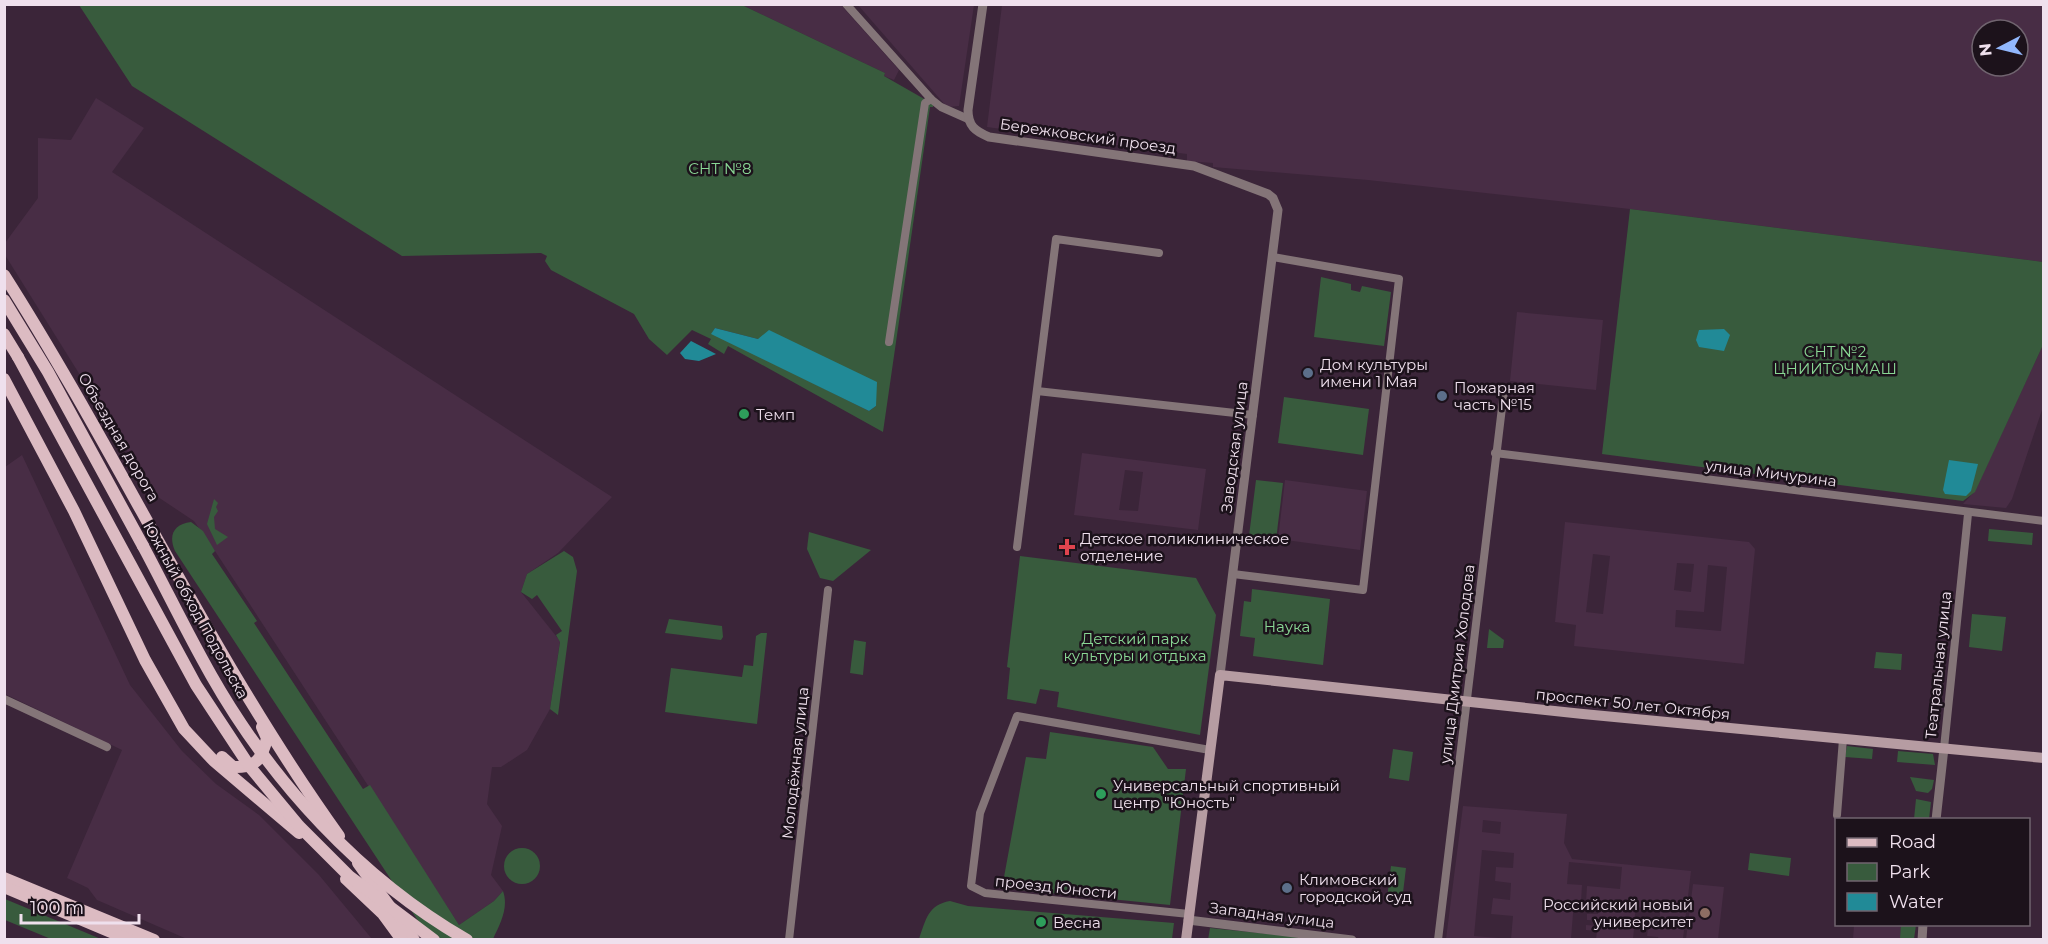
<svg xmlns="http://www.w3.org/2000/svg" width="2048" height="944" font-family="Montserrat,sans-serif">
  <rect width="100%" height="100%" fill="#3b2539"/>
  <!-- built -->
  <g fill="#482d45" fill-rule="evenodd">
    <path d="M 742,5 L 841,5 L 899,70 L 894,80 L 884,76 L 885,73 Z"/>
    <path d="M 858,5 L 974,5 L 959,106 L 947,107 Z"/>
    <path d="M 1002,5 L 2043,5 L 2043,262 L 1630,209 L 1368,180 L 1213,167 L 1213,163 L 1187,161 L 1187,154 L 1100,143 L 1097,136 L 1082,134 L 1081,140 L 987,127 ZM 1982,30 L 2018,30 L 2018,66 L 1982,66 Z"/>
    <path d="M 96,98 L 144,128 L 112,172 L 612,497 L 558,553 L 527,574 L 521,592 L 560,641 L 550,709 L 527,750 L 501,767 L 492,767 L 487,804 L 502,826 L 491,875 L 503,891 L 494,901 L 459,925 L 215,551 L 194,521 L 155,495 L 5,255 L 5,243 L 38,198 L 38,138 L 71,140 Z"/>
    <path d="M 1517,312 L 1603,320 L 1596,390 L 1510,381 Z"/>
    <path d="M 2043,345 L 2043,407 L 2012,499 L 2006,508 L 1963,504 L 1975,491 Z"/>
    <path d="M 1082,453 L 1206,469 L 1198,530 L 1074,515 ZM 1125,470 L 1143,472 L 1138,511 L 1119,510 Z"/>
    <path d="M 22,455 L 130,685 L 182,751 L 216,784 L 259,815 L 319,875 L 372,939 L 187,939 L 97,900 L 88,888 L 67,878 L 122,750 L 5,694 L 5,467 Z"/>
    <path d="M 1285,480 L 1367,491 L 1360,550 L 1278,539 Z"/>
    <path d="M 1565,522 L 1749,542 L 1755,549 L 1744,664 L 1574,646 L 1576,625 L 1555,622 ZM 1593,554 L 1610,556 L 1603,614 L 1586,612 ZM 1677,563 L 1694,564 L 1691,592 L 1674,590 ZM 1708,565 L 1727,567 L 1721,631 L 1675,627 L 1676,610 L 1704,612 Z"/>
    <path d="M 1463,806 L 1567,814 L 1564,843 L 1572,859 L 1691,871 L 1683,939 L 1659,939 L 1658,937 L 1647,936 L 1649,920 L 1660,921 L 1660,909 L 1636,907 L 1634,923 L 1587,920 L 1587,914 L 1598,914 L 1599,903 L 1586,902 L 1587,886 L 1620,889 L 1622,867 L 1569,862 L 1567,884 L 1582,885 L 1581,902 L 1574,901 L 1571,939 L 1446,939 ZM 1483,820 L 1501,822 L 1500,834 L 1482,832 ZM 1482,850 L 1514,853 L 1513,868 L 1496,867 L 1495,881 L 1511,883 L 1510,900 L 1493,898 L 1491,914 L 1513,916 L 1511,939 L 1474,936 Z"/>
    <path d="M 1693,884 L 1724,887 L 1718,939 L 1686,939 Z"/>
    <path d="M 1586,925 L 1634,929 L 1633,939 L 1596,939 L 1597,931 L 1586,930 Z"/>
    <path d="M 1854,925 L 1913,925 L 1911,939 L 1853,940 Z"/>
  </g>
  <!-- green -->
  <g fill="#385b3d" fill-rule="evenodd">
    <path d="M 79,5 L 742,5 L 885,73 L 884,76 L 933,104 L 933,107 L 930,107 L 883,432 L 728,346 L 724,354 L 708,344 L 711,339 L 692,330 L 667,355 L 649,339 L 634,314 L 551,270 L 545,261 L 547,256 L 541,253 L 402,256 L 132,86 ZM 715,328 L 758,339 L 876,406 L 869,411 L 712,333 Z"/>
    <path d="M 1630,209 L 2043,262 L 2043,345 L 1975,492 L 1963,501 L 1602,454 Z"/>
    <path d="M 1321,277 L 1351,284 L 1351,290 L 1360,292 L 1362,286 L 1391,292 L 1384,346 L 1314,337 Z"/>
    <path d="M 1284,397 L 1369,409 L 1363,455 L 1278,443 Z"/>
    <path d="M 1256,480 L 1283,483 L 1276,540 L 1249,536 Z"/>
    <path d="M 214,499 L 218,503 L 216,507 L 218,511 L 214,517 L 215,529 L 228,537 L 217,545 L 207,524 Z"/>
    <path d="M 191,522 L 203,531 L 215,551 L 212,554 L 257,621 L 254,623 L 363,789 L 370,785 L 459,925 L 494,901 L 503,891 C 509,908 500,924 493,939 L 430,939 L 175,551 C 168,535 174,524 191,522 Z"/>
    <path d="M 1989,529 L 2033,533 L 2032,545 L 1988,541 Z"/>
    <path d="M 809,532 L 871,550 L 833,581 L 820,578 L 807,549 Z"/>
    <path d="M 564,551 L 573,557 L 577,571 L 558,715 L 550,709 L 560,642 L 556,635 L 562,631 L 537,595 L 532,599 L 521,592 L 527,574 Z"/>
    <path d="M 1020,556 L 1196,578 L 1216,615 L 1200,735 L 1057,707 L 1059,692 L 1040,689 L 1036,704 L 1007,699 L 1010,668 L 1007,667 Z"/>
    <path d="M 1252,589 L 1330,599 L 1323,665 L 1253,656 L 1255,638 L 1240,636 L 1244,601 L 1251,602 Z"/>
    <path d="M 1972,614 L 2006,617 L 2002,651 L 1969,647 Z"/>
    <path d="M 669,619 L 722,626 L 723,637 L 721,640 L 665,633 Z"/>
    <path d="M 1489,629 L 1504,640 L 1503,648 L 1487,648 Z"/>
    <path d="M 761,633 L 767,633 L 757,724 L 665,712 L 671,668 L 742,677 L 744,665 L 753,666 L 756,636 Z"/>
    <path d="M 854,640 L 866,642 L 863,675 L 850,673 Z"/>
    <path d="M 1876,652 L 1902,654 L 1901,670 L 1874,668 Z"/>
    <path d="M 1050,732 L 1153,747 L 1168,769 L 1186,769 L 1170,905 L 1002,888 L 1026,757 L 1046,759 Z"/>
    <path d="M 1847,746 L 1873,749 L 1872,759 L 1845,757 Z"/>
    <path d="M 1393,749 L 1413,752 L 1409,781 L 1389,778 Z"/>
    <path d="M 1898,751 L 1933,754 L 1935,765 L 1897,762 Z"/>
    <path d="M 1910,777 L 1934,780 L 1932,789 L 1928,793 L 1916,791 Z"/>
    <path d="M 1916,799 L 1931,802 L 1929,819 L 1914,819 Z"/>
    <circle cx="522" cy="866" r="18"/>
    <path d="M 1750,853 L 1791,858 L 1789,876 L 1748,870 Z"/>
    <path d="M 1391,866 L 1406,868 L 1402,901 L 1387,899 Z"/>
    <path d="M 5,899 L 101,939 L 51,939 L 5,920 Z"/>
    <path d="M 950,901 L 968,906 L 1174,923 L 1172,939 L 919,939 C 926,919 928,905 950,901 Z"/>
    <path d="M 1901,925 L 1916,925 L 1914,939 L 1900,939 Z"/>
    <path d="M 1210,928 L 1318,939 L 1208,940 Z"/>
  </g>
  <!-- water -->
  <g fill="#218a97">
    <path d="M 715,328 L 758,339 L 769,330 L 877,382 L 876,406 L 869,411 L 711,334 Z"/>
    <path d="M 1724,329 L 1730,335 L 1724,351 L 1699,347 L 1696,340 L 1699,330 Z"/>
    <path d="M 691,341 L 716,354 L 699,361 L 685,359 L 680,353 Z"/>
    <path d="M 1949,460 L 1978,464 L 1971,491 L 1966,496 L 1945,494 L 1943,490 Z"/>
  </g>
  <g fill="none" stroke-linecap="round" stroke-linejoin="round">
    <!-- minor -->
    <g stroke="#847578" stroke-width="8">
      <path d="M 846,4 L 931,99 L 941,107 L 968,119"/>
      <path d="M 889,342 L 925,103 L 931,99"/>
      <path d="M 1037,391 L 1253,415"/>
      <path d="M 1495,453 L 2044,521"/>
      <path d="M 1017,547 L 1056,239 L 1159,253"/>
      <path d="M 1233,574 L 1363,590 L 1399,279 L 1273,257"/>
      <path d="M 4,699 L 107,747"/>
      <path d="M 1944,748 L 1968,514"/>
      <path d="M 1837,815 L 1843,739"/>
      <path d="M 1189,914 L 985,893 L 971,886 L 980,813 L 1017,716 L 1210,750"/>
      <path d="M 789,940 L 828,590"/>
      <path d="M 1438,940 L 1504,391"/>
    </g>
    <!-- tertiary -->
    <g stroke="#847578" stroke-width="9">
      <path d="M 983,4 L 968,110 C 968,126 975,131 989,137 L 1194,166 L 1268,194 L 1273,198 L 1278,210 L 1220,675"/>
      <path d="M 1936,820 L 1944,748"/>
      <path d="M 1188,920 L 1352,940"/>
      <path d="M 1922,940 L 1923,924"/>
    </g>
    <!-- secondary -->
    <path stroke="#b69ca2" stroke-width="10" d="M 1186,940 L 1220,675 L 1583,714 L 2044,758"/>
    <!-- primary -->
    <g stroke="#dcbbc2" stroke-width="12">
      <path d="M 4,275 C 121,459 212,659 339,836"/>
      <path d="M 4,300 L 48,372 L 143,546"/>
      <path d="M 4,334 L 18,357"/>
      <path d="M 4,379 L 74,511 L 145,660 L 184,729 L 214,761 L 299,833"/>
      <path d="M 222,757 L 233,767 C 255,768 262,760 267,738 L 262,727"/>
      <path d="M 358,863 L 414,940"/>
      <path d="M 4,878 L 154,940"/>
      <path d="M 346,879 L 383,914 L 402,940"/>
      <path d="M 4,887 L 130,940"/>
    </g>
    <!-- primary-bridge -->
    <g stroke="#dcbbc2" stroke-width="12">
      <path d="M 18,357 L 196,685 L 250,767 L 299,826 L 349,876 L 434,940"/>
      <path d="M 143,546 C 166,589 187,633 211,675 C 271,781 361,879 467,940"/>
    </g>
  </g>
  <!-- markers -->
  <g fill="#5c6f8a" stroke="#1c121b" stroke-width="2">
    <circle cx="1308" cy="373" r="6"/>
    <circle cx="1442" cy="396" r="6"/>
    <circle cx="1287" cy="888" r="6"/>
  </g>
  <g fill="#2e9e5b" stroke="#1c121b" stroke-width="2">
    <circle cx="744" cy="414" r="6"/>
    <circle cx="1101" cy="794" r="6"/>
    <circle cx="1041" cy="922" r="6"/>
  </g>
  <path fill="#e0444e" stroke="#1c121b" stroke-width="2" d="M1064 538h6v6h6v6h-6v6h-6v-6h-6v-6h6z"/>
  <circle fill="#8d6e63" stroke="#1c121b" stroke-width="2" cx="1705" cy="913" r="6"/>
  <g text-anchor="middle" dominant-baseline="central" stroke-width="5" stroke-linejoin="round" paint-order="stroke">
    <!-- street labels -->
    <g font-size="15" fill="#efe0ed" stroke="#1c121b">
      <text transform="translate(1088 136) rotate(8)">Бережковский проезд</text>
      <text transform="translate(119 437) rotate(60)">Объездная дорога</text>
      <text transform="translate(1234 447) rotate(-83)">Заводская улица</text>
      <text transform="translate(1771 473) rotate(7)">улица Мичурина</text>
      <text transform="translate(196 610) rotate(61)">Южный обход Подольска</text>
      <text transform="translate(1457 664) rotate(-83)">улица Дмитрия Холодова</text>
      <text transform="translate(1938 665) rotate(-84)">Театральная улица</text>
      <text transform="translate(1633 704) rotate(6)">проспект 50 лет Октября</text>
      <text transform="translate(795 763) rotate(-84)">Молодёжная улица</text>
      <text transform="translate(1056 887) rotate(6)">проезд Юности</text>
      <text transform="translate(1272 915) rotate(7)">Западная улица</text>
    </g>
    <!-- park labels -->
    <g font-size="15" fill="#8ad895" stroke="#1c121b">
      <text x="720" y="168">СНТ №8</text>
      <text x="1835" y="351">СНТ №2<tspan x="1835" dy="17">ЦНИИТОЧМАШ</tspan></text>
      <text x="1287" y="626">Наука</text>
      <text x="1135" y="638">Детский парк<tspan x="1135" dy="17">культуры и отдыха</tspan></text>
    </g>
    <!-- poi labels -->
    <g font-size="15" fill="#efe0ed" stroke="#1c121b" text-anchor="start">
      <text x="1320" y="364">Дом культуры<tspan x="1320" dy="17">имени 1 Мая</tspan></text>
      <text x="1454" y="387">Пожарная<tspan x="1454" dy="17">часть №15</tspan></text>
      <text x="756" y="414">Темп</text>
      <text x="1080" y="538">Детское поликлиническое<tspan x="1080" dy="17">отделение</tspan></text>
      <text x="1113" y="785">Универсальный спортивный<tspan x="1113" dy="17">центр "Юность"</tspan></text>
      <text x="1299" y="879">Климовский<tspan x="1299" dy="17">городской суд</tspan></text>
      <text x="1693" y="904" text-anchor="end">Российский новый<tspan x="1693" dy="17">университет</tspan></text>
      <text x="1053" y="922">Весна</text>
    </g>
  </g>
  <!-- border -->
  <rect width="2048" height="944" fill="none" stroke="#efe0ed" stroke-width="12"/>
  <!-- legend -->
  <rect x="1835" y="818" width="195" height="108" fill="#1c121b" stroke="#70646f" stroke-width="1.5"/>
  <rect x="1847" y="838" width="30" height="9" fill="#dcbbc2" stroke="#70646f" stroke-width="1.5"/>
  <text x="1889" y="848" font-size="18" fill="#efe0ed">Road</text>
  <rect x="1847" y="863" width="30" height="18" fill="#385b3d" stroke="#70646f" stroke-width="1.5"/>
  <text x="1889" y="878" font-size="18" fill="#efe0ed">Park</text>
  <rect x="1847" y="893" width="30" height="18" fill="#218a97" stroke="#70646f" stroke-width="1.5"/>
  <text x="1889" y="908" font-size="18" fill="#efe0ed">Water</text>
  <!-- north arrow -->
  <g transform="translate(2000 48) rotate(263)"><circle r="28" fill="#1c121b" stroke="#70646f" stroke-width="1.5"/>
  <path d="M0-4.5L10 22L0 15L-10 22Z" fill="#92b7fd"/>
  <text y="-9" font-size="16" font-weight="bold" text-anchor="middle" fill="#efe0ed">N</text>
  </g>
  <!-- scale -->
  <path d="M21 914v9h118v-9" fill="none" stroke="#efe0ed" stroke-width="3"/>
  <text x="30" y="914" font-size="18" fill="#efe0ed" stroke="#1c121b" stroke-width="4.5" paint-order="stroke">100 m</text>
</svg>
